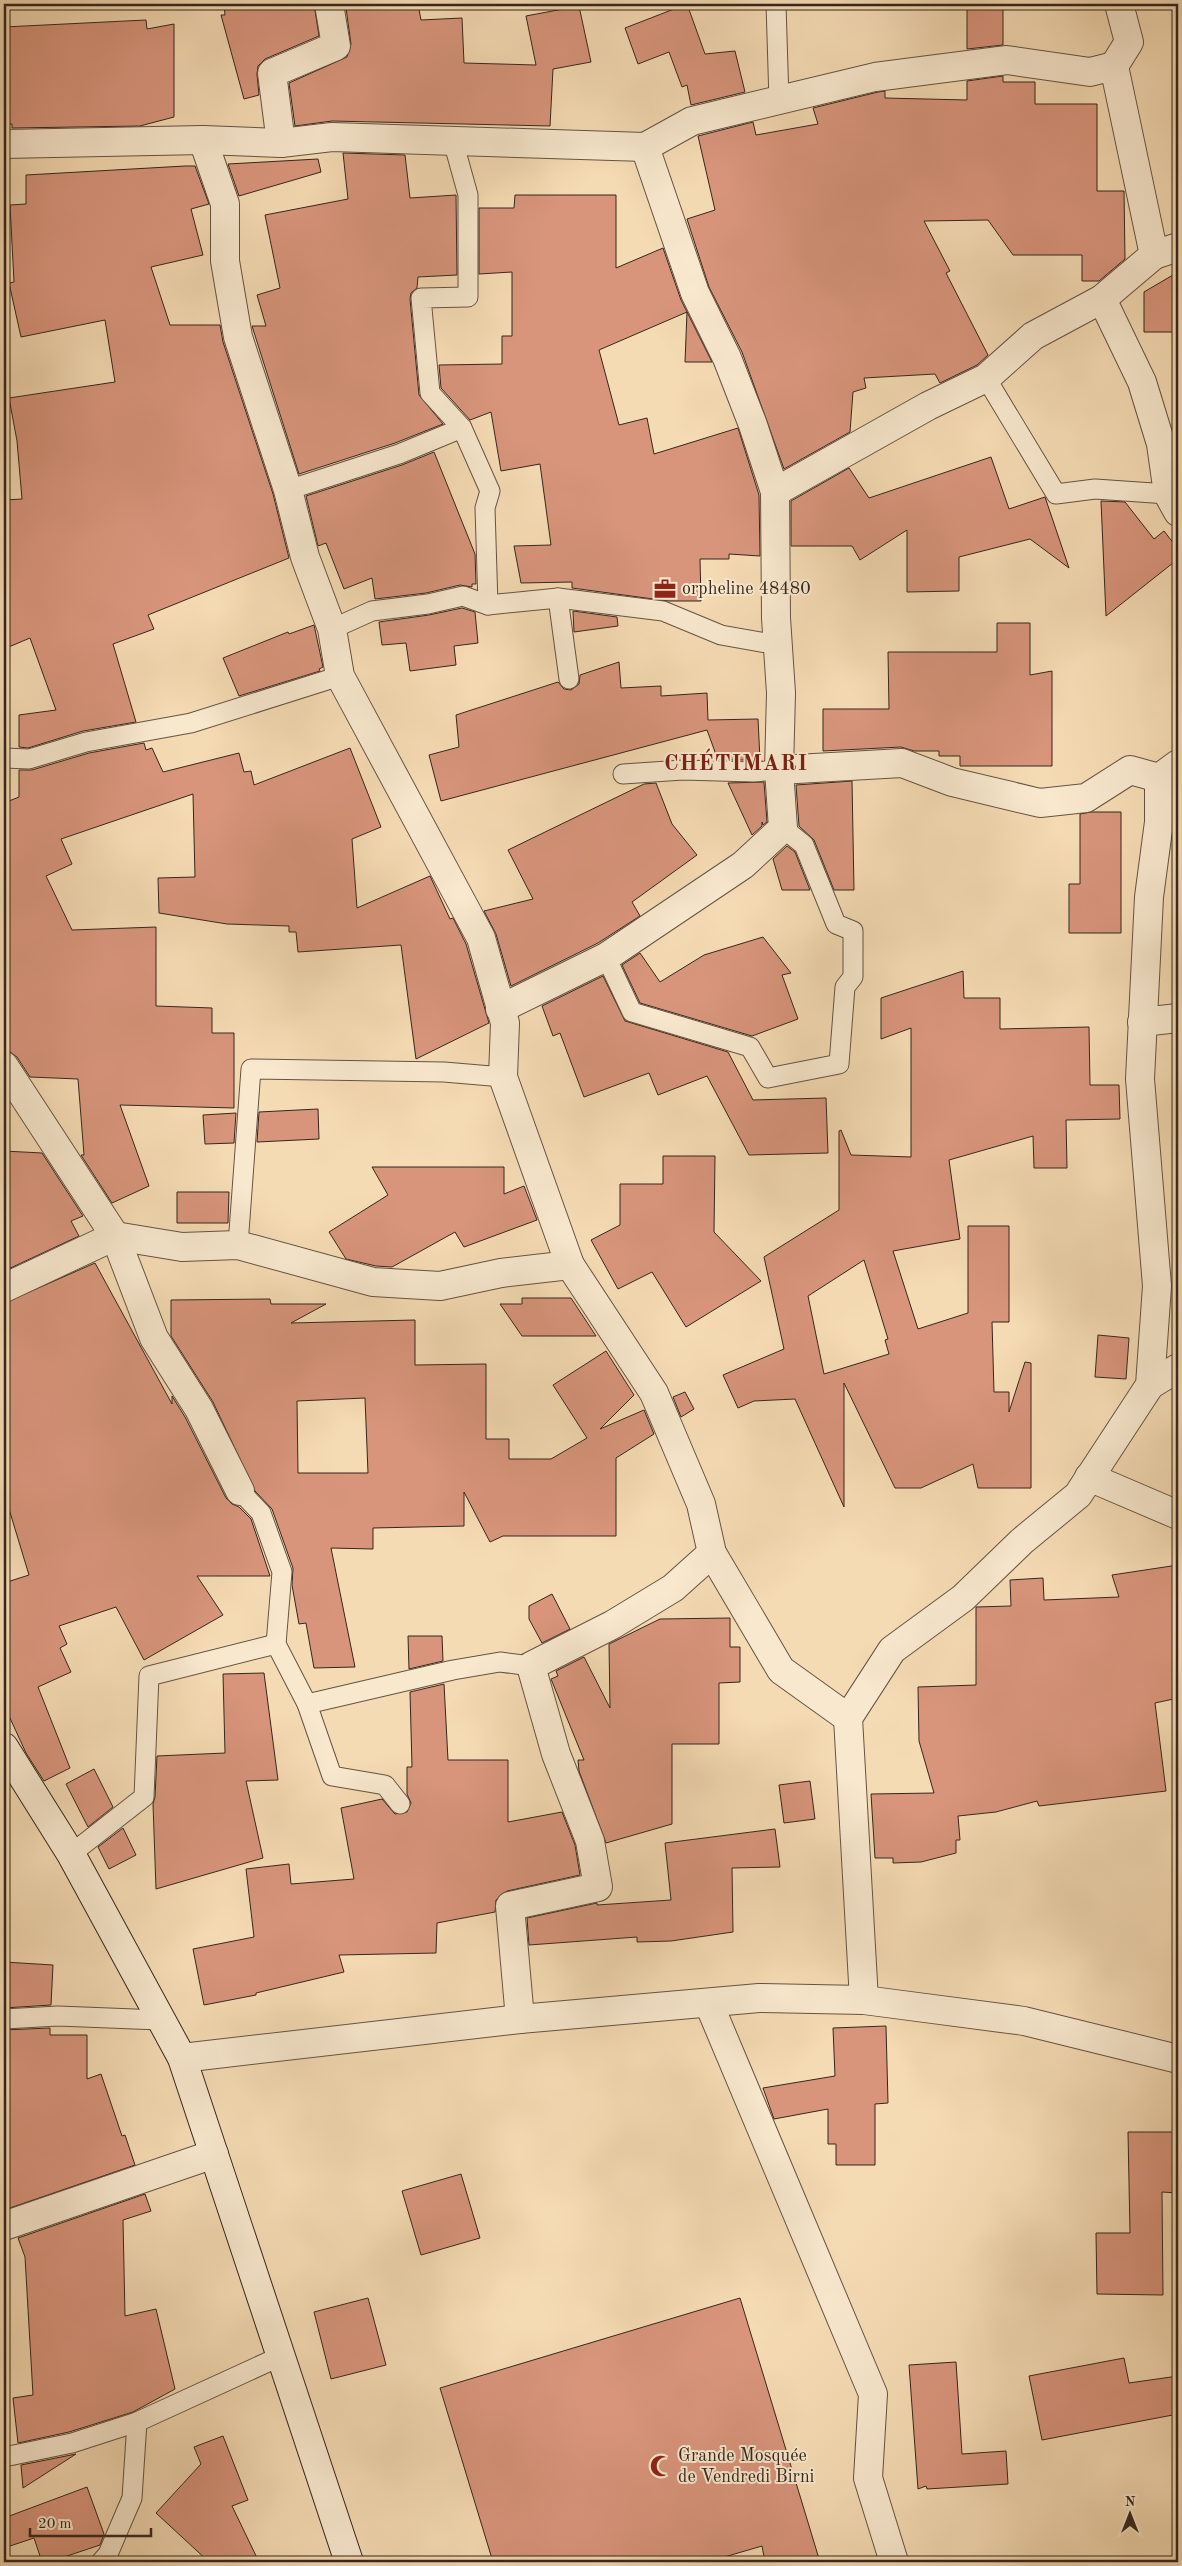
<svg xmlns="http://www.w3.org/2000/svg" width="1182" height="2566" font-family="'Old Standard TT',serif">
  <rect width="100%" height="100%" fill="#f5dbb4"/>
  <filter id="stains"><feTurbulence type="fractalNoise" baseFrequency=".004" numOctaves="4"/><feColorMatrix values="0 0 0 0 .2 0 0 0 0 .09 0 0 0 0 .02 0 0 0 .5 -.17"/></filter>
  <radialGradient id="worn" r=".72"><stop offset=".6" stop-color="#630" stop-opacity="0"/><stop offset="1" stop-color="#630" stop-opacity=".3"/></radialGradient>
  <!-- building -->
  <g fill="#d8957c" stroke="#35261d" fill-rule="evenodd">
    <path d="M 224,4 L 314,4 L 319,36 L 265,59 L 258,66 L 257,74 L 259,95 L 244,99 L 221,15 L 225,15 Z"/>
    <path d="M 367,4 L 418,4 L 421,20 L 462,18 L 464,63 L 536,65 L 526,16 L 579,6 L 591,62 L 553,69 L 550,126 L 332,121 L 295,126 L 289,83 L 347,57 L 351,44 L 346,8 Z"/>
    <path d="M 687,4 L 705,54 L 735,51 L 745,92 L 691,105 L 687,85 L 682,87 L 669,52 L 638,64 L 625,28 Z"/>
    <path d="M 967,4 L 1003,4 L 1003,45 L 967,49 Z"/>
    <path d="M 146,20 L 147,29 L 174,24 L 174,117 L 140,126 L 12,128 L 12,124 L 4,125 L 4,27 Z"/>
    <path d="M 1003,76 L 1003,82 L 1035,82 L 1035,104 L 1097,104 L 1097,191 L 1124,191 L 1125,259 L 1099,281 L 1082,281 L 1082,255 L 1013,255 L 988,220 L 924,221 L 950,271 L 946,273 L 988,355 L 977,365 L 940,383 L 935,374 L 864,378 L 866,388 L 853,392 L 850,432 L 784,469 L 742,352 L 709,287 L 687,219 L 715,210 L 698,136 L 753,122 L 756,135 L 818,124 L 813,108 L 878,92 L 885,91 L 885,98 L 967,100 L 967,81 Z"/>
    <path d="M 343,153 L 405,155 L 410,198 L 456,195 L 457,275 L 418,277 L 417,288 L 411,293 L 410,299 L 419,395 L 443,424 L 395,443 L 299,474 L 252,326 L 266,326 L 257,295 L 280,288 L 265,215 L 348,199 Z"/>
    <path d="M 318,159 L 321,172 L 239,196 L 228,164 Z"/>
    <path d="M 185,166 L 195,166 L 209,204 L 191,209 L 203,255 L 151,267 L 170,325 L 220,325 L 223,342 L 273,494 L 289,558 L 148,615 L 154,629 L 113,644 L 136,722 L 83,731 L 28,748 L 19,747 L 19,715 L 56,710 L 30,638 L 4,649 L 4,500 L 22,499 L 17,441 L 9,398 L 115,382 L 105,320 L 21,337 L 9,283 L 14,282 L 10,205 L 26,204 L 26,175 Z"/>
    <path d="M 515,195 L 616,195 L 616,268 L 663,248 L 681,300 L 712,362 L 685,362 L 687,312 L 599,350 L 619,425 L 647,418 L 654,454 L 738,428 L 759,495 L 760,556 L 729,554 L 729,559 L 700,559 L 701,601 L 668,601 L 572,588 L 572,582 L 521,583 L 514,546 L 551,545 L 540,464 L 501,471 L 491,412 L 470,420 L 441,388 L 439,365 L 502,364 L 502,336 L 512,336 L 512,272 L 479,274 L 479,208 L 514,208 Z"/>
    <path d="M 1178,272 L 1178,332 L 1144,332 L 1144,292 Z"/>
    <path d="M 434,452 L 475,554 L 476,584 L 472,584 L 472,587 L 460,585 L 426,593 L 375,599 L 372,578 L 344,589 L 326,543 L 318,546 L 306,496 L 402,465 Z"/>
    <path d="M 991,457 L 1009,509 L 1045,497 L 1069,568 L 1030,539 L 959,557 L 959,591 L 907,592 L 907,530 L 860,560 L 852,546 L 791,546 L 791,501 L 849,468 L 869,498 Z"/>
    <path d="M 1101,501 L 1125,502 L 1154,539 L 1164,531 L 1178,549 L 1178,559 L 1106,616 Z"/>
    <path d="M 462,608 L 475,612 L 478,643 L 454,646 L 456,665 L 410,671 L 406,643 L 382,645 L 379,622 L 429,615 Z"/>
    <path d="M 573,611 L 617,617 L 618,626 L 574,632 Z"/>
    <path d="M 997,623 L 1030,623 L 1030,675 L 1052,671 L 1052,766 L 960,766 L 960,756 L 939,756 L 939,751 L 914,751 L 901,747 L 823,751 L 823,709 L 889,709 L 888,652 L 997,652 Z"/>
    <path d="M 314,625 L 323,667 L 319,669 L 320,671 L 239,696 L 223,658 L 288,632 L 289,634 Z"/>
    <path d="M 619,662 L 621,688 L 661,686 L 661,696 L 707,693 L 708,720 L 758,719 L 760,760 L 718,760 L 707,730 L 441,801 L 429,755 L 459,747 L 456,715 L 558,682 L 564,689 L 571,690 L 579,684 L 580,675 Z"/>
    <path d="M 144,743 L 146,750 L 152,748 L 163,772 L 239,753 L 244,772 L 251,771 L 254,785 L 350,748 L 381,827 L 352,839 L 357,908 L 430,876 L 450,919 L 453,918 L 466,944 L 489,1023 L 416,1059 L 401,945 L 298,952 L 296,932 L 289,932 L 289,926 L 227,924 L 159,913 L 158,878 L 195,877 L 193,794 L 61,839 L 72,864 L 46,876 L 72,930 L 156,927 L 156,1006 L 212,1008 L 212,1033 L 234,1033 L 234,1108 L 120,1105 L 149,1186 L 112,1203 L 81,1155 L 84,1155 L 78,1079 L 30,1077 L 17,1057 L 10,1052 L 4,1035 L 4,803 L 19,797 L 19,770 L 32,770 L 89,753 Z"/>
    <path d="M 852,781 L 854,890 L 834,890 L 814,840 L 799,826 L 796,785 Z"/>
    <path d="M 764,782 L 767,822 L 763,825 L 762,822 L 762,826 L 752,835 L 728,783 Z"/>
    <path d="M 656,783 L 672,824 L 697,855 L 632,902 L 640,916 L 598,943 L 511,986 L 496,934 L 484,911 L 533,899 L 508,850 L 644,784 Z"/>
    <path d="M 1091,812 L 1121,812 L 1121,933 L 1069,933 L 1069,884 L 1080,884 L 1080,814 Z"/>
    <path d="M 787,846 L 795,852 L 810,890 L 782,890 L 773,859 Z"/>
    <path d="M 763,937 L 791,973 L 782,975 L 798,1019 L 752,1036 L 640,1003 L 622,965 L 640,953 L 660,982 L 704,955 Z"/>
    <path d="M 963,971 L 964,998 L 1000,998 L 1000,1029 L 1089,1027 L 1090,1085 L 1119,1085 L 1120,1119 L 1066,1120 L 1067,1168 L 1034,1168 L 1033,1136 L 949,1160 L 960,1239 L 893,1251 L 918,1329 L 968,1313 L 968,1226 L 1009,1226 L 1009,1322 L 992,1322 L 994,1392 L 1009,1392 L 1009,1412 L 1025,1362 L 1031,1363 L 1031,1488 L 978,1488 L 973,1464 L 921,1488 L 895,1488 L 844,1383 L 844,1507 L 795,1399 L 754,1401 L 738,1408 L 723,1375 L 784,1349 L 764,1257 L 839,1210 L 839,1131 L 841,1130 L 851,1155 L 911,1157 L 911,1028 L 881,1039 L 881,998 ZM 864,1260 L 888,1339 L 885,1340 L 889,1354 L 824,1374 L 808,1296 Z"/>
    <path d="M 603,976 L 625,1021 L 728,1052 L 753,1100 L 826,1098 L 828,1153 L 749,1155 L 707,1076 L 658,1095 L 649,1073 L 584,1097 L 560,1033 L 553,1036 L 542,1006 Z"/>
    <path d="M 318,1109 L 319,1139 L 257,1142 L 259,1112 Z"/>
    <path d="M 236,1113 L 234,1143 L 205,1144 L 203,1115 Z"/>
    <path d="M 4,1151 L 42,1153 L 83,1216 L 71,1221 L 79,1236 L 4,1271 Z"/>
    <path d="M 663,1156 L 715,1156 L 714,1232 L 761,1281 L 686,1327 L 652,1272 L 618,1289 L 591,1240 L 620,1225 L 620,1184 L 663,1184 Z"/>
    <path d="M 372,1167 L 504,1167 L 504,1194 L 524,1186 L 537,1220 L 464,1247 L 455,1232 L 392,1267 L 376,1266 L 346,1259 L 329,1232 L 388,1195 Z"/>
    <path d="M 177,1192 L 229,1192 L 228,1223 L 177,1223 Z"/>
    <path d="M 95,1263 L 172,1404 L 172,1396 L 185,1417 L 226,1498 L 232,1504 L 239,1507 L 251,1519 L 270,1576 L 197,1576 L 223,1615 L 144,1660 L 116,1607 L 59,1626 L 67,1644 L 60,1648 L 71,1672 L 38,1687 L 70,1768 L 44,1781 L 26,1753 L 4,1705 L 4,1583 L 29,1575 L 9,1509 L 4,1456 L 4,1303 Z"/>
    <path d="M 522,1298 L 571,1298 L 596,1336 L 522,1336 L 500,1304 L 522,1304 Z"/>
    <path d="M 270,1299 L 271,1304 L 326,1304 L 291,1323 L 415,1320 L 415,1365 L 486,1364 L 486,1439 L 509,1439 L 509,1459 L 551,1459 L 587,1438 L 553,1385 L 606,1351 L 634,1395 L 600,1429 L 644,1410 L 654,1434 L 616,1458 L 616,1536 L 503,1536 L 490,1542 L 464,1492 L 464,1526 L 373,1528 L 373,1549 L 331,1548 L 355,1667 L 314,1668 L 306,1623 L 299,1624 L 292,1585 L 293,1568 L 272,1509 L 255,1491 L 213,1402 L 171,1336 L 171,1300 ZM 365,1398 L 368,1473 L 298,1473 L 297,1401 Z"/>
    <path d="M 1098,1335 L 1129,1338 L 1126,1379 L 1095,1377 Z"/>
    <path d="M 685,1392 L 694,1409 L 681,1417 L 673,1397 Z"/>
    <path d="M 1178,1565 L 1178,1698 L 1155,1703 L 1166,1791 L 1039,1806 L 1037,1801 L 996,1812 L 958,1816 L 960,1840 L 956,1840 L 956,1853 L 921,1862 L 893,1863 L 893,1858 L 875,1858 L 871,1794 L 934,1793 L 919,1741 L 918,1687 L 976,1685 L 976,1607 L 1011,1606 L 1010,1580 L 1043,1578 L 1044,1600 L 1119,1597 L 1112,1575 Z"/>
    <path d="M 552,1594 L 570,1629 L 542,1643 L 529,1619 L 529,1606 Z"/>
    <path d="M 730,1618 L 730,1647 L 740,1647 L 740,1682 L 719,1683 L 719,1744 L 672,1744 L 672,1824 L 606,1843 L 579,1771 L 578,1760 L 584,1760 L 551,1679 L 558,1676 L 556,1671 L 584,1657 L 610,1708 L 609,1644 L 660,1619 Z"/>
    <path d="M 408,1636 L 442,1636 L 443,1661 L 409,1669 Z"/>
    <path d="M 264,1673 L 278,1780 L 246,1781 L 263,1858 L 156,1889 L 153,1804 L 155,1797 L 157,1756 L 225,1753 L 223,1674 Z"/>
    <path d="M 444,1684 L 448,1760 L 508,1760 L 508,1822 L 562,1812 L 575,1845 L 580,1875 L 507,1891 L 496,1900 L 495,1912 L 437,1923 L 436,1953 L 339,1955 L 344,1972 L 256,1993 L 256,1995 L 204,2005 L 193,1949 L 254,1937 L 246,1869 L 289,1864 L 291,1884 L 354,1879 L 341,1808 L 382,1799 L 395,1814 L 407,1812 L 411,1803 L 407,1794 L 407,1767 L 412,1767 L 410,1692 Z"/>
    <path d="M 94,1769 L 113,1807 L 88,1827 L 66,1784 Z"/>
    <path d="M 810,1781 L 815,1819 L 784,1823 L 779,1785 Z"/>
    <path d="M 123,1828 L 136,1855 L 109,1869 L 98,1847 Z"/>
    <path d="M 775,1829 L 780,1867 L 732,1868 L 733,1932 L 671,1941 L 637,1942 L 637,1937 L 529,1945 L 527,1918 L 597,1903 L 597,1905 L 671,1900 L 665,1843 Z"/>
    <path d="M 4,1962 L 53,1965 L 51,2005 L 4,2008 Z"/>
    <path d="M 886,2026 L 888,2103 L 875,2104 L 875,2165 L 836,2165 L 836,2144 L 828,2144 L 828,2109 L 774,2119 L 763,2088 L 835,2076 L 833,2028 Z"/>
    <path d="M 50,2028 L 50,2035 L 87,2035 L 87,2079 L 101,2074 L 122,2136 L 125,2135 L 135,2165 L 7,2209 L 4,2200 L 4,2030 Z"/>
    <path d="M 1128,2132 L 1178,2132 L 1178,2193 L 1162,2192 L 1163,2295 L 1097,2294 L 1096,2233 L 1130,2233 Z"/>
    <path d="M 461,2174 L 480,2238 L 421,2255 L 402,2191 Z"/>
    <path d="M 145,2194 L 151,2211 L 123,2220 L 125,2316 L 156,2309 L 175,2389 L 133,2412 L 69,2432 L 18,2443 L 13,2398 L 33,2395 L 25,2257 L 18,2238 Z"/>
    <path d="M 368,2298 L 386,2365 L 331,2379 L 314,2312 Z"/>
    <path d="M 740,2298 L 820,2562 L 765,2562 L 762,2546 L 707,2562 L 493,2562 L 440,2388 Z"/>
    <path d="M 1124,2358 L 1129,2383 L 1178,2376 L 1178,2414 L 1042,2440 L 1029,2376 Z"/>
    <path d="M 956,2362 L 962,2454 L 1006,2451 L 1008,2484 L 927,2489 L 926,2486 L 918,2489 L 909,2365 Z"/>
    <path d="M 223,2436 L 248,2500 L 232,2506 L 259,2562 L 209,2562 L 156,2513 L 201,2464 L 194,2447 Z"/>
    <path d="M 76,2454 L 23,2488 L 21,2465 Z"/>
    <path d="M 87,2487 L 104,2534 L 100,2545 L 49,2562 L 42,2562 L 34,2538 L 4,2548 L 4,2518 Z"/>
  </g>
  <g fill="none" stroke-linecap="round" stroke-linejoin="round">
    <!-- lane casing -->
    <g stroke="#655343" stroke-width="21">
      <g id="lane">
        <path d="M 776,4 L 779,101"/>
        <path d="M 453,141 L 468,195 L 468,297 L 421,298 L 430,393 L 462,428 L 490,491 L 485,508 L 488,605"/>
        <path d="M 986,378 L 1056,494 L 1095,489 L 1168,494"/>
        <path d="M 288,490 L 399,454 L 462,428"/>
        <path d="M 558,598 L 569,679"/>
        <path d="M 332,629 L 372,611 L 428,604 L 463,596 L 488,605 L 558,598 L 663,611 L 721,635 L 778,645"/>
        <path d="M 4,758 L 29,759 L 86,742 L 191,723 L 340,676"/>
        <path d="M 623,774 L 683,770 L 753,772 L 779,770"/>
        <path d="M 606,957 L 632,1012 L 750,1047 L 768,1078 L 839,1064 L 845,987 L 853,977 L 853,931 L 836,924 L 804,845 L 783,828"/>
        <path d="M 238,1245 L 251,1069 L 444,1072 L 503,1077"/>
        <path d="M 240,1491 L 261,1513 L 282,1572 L 276,1644"/>
        <path d="M 307,1704 L 332,1776 L 385,1785 L 400,1804"/>
        <path d="M 71,1854 L 144,1797 L 149,1676 L 276,1644 L 307,1704 L 453,1670 L 500,1662 L 531,1666"/>
        <path d="M 4,2019 L 58,2016 L 160,2020"/>
        <path d="M 4,2457 L 72,2443 L 137,2422 L 281,2356"/>
        <path d="M 101,2562 L 108,2554 L 132,2498 L 137,2422"/>
      </g>
    </g>
    <!-- street casing -->
    <g stroke="#655343" stroke-width="30">
      <g id="street">
        <path d="M 1114,66 L 1129,42 L 1119,4"/>
        <path d="M 203,140 L 225,204 L 225,261 L 238,337 L 288,490 L 305,557 L 332,629 L 340,676 L 481,938 L 505,1023 L 503,1077 L 570,1265 L 654,1393 L 701,1504 L 712,1553 L 781,1670 L 848,1718"/>
        <path d="M 281,143 L 272,73 L 336,46 L 329,4"/>
        <path d="M 4,144 L 203,140 L 281,143 L 332,137 L 645,147 L 692,121 L 875,77 L 1007,60 L 1090,72 L 1114,66 L 1154,255 L 1178,247"/>
        <path d="M 645,147 L 695,293 L 727,358 L 753,425 L 775,492 L 776,618 L 781,693 L 779,770 L 902,763 L 952,782 L 1040,803 L 1086,798 L 1130,770 L 1159,778"/>
        <path d="M 1102,299 L 1142,382 L 1161,444 L 1168,494 L 1178,512"/>
        <path d="M 775,492 L 928,406 L 986,378 L 1033,336 L 1102,299 L 1154,255"/>
        <path d="M 500,1009 L 606,957 L 743,865 L 783,828 L 779,770"/>
        <path d="M 1142,1022 L 1178,1018"/>
        <path d="M 4,1066 L 115,1236 L 154,1338 L 199,1409 L 240,1491"/>
        <path d="M 4,1288 L 115,1236 L 182,1247 L 238,1245 L 373,1282 L 440,1286 L 501,1273 L 570,1265"/>
        <path d="M 1150,1385 L 1178,1368"/>
        <path d="M 1089,1477 L 1178,1515"/>
        <path d="M 864,2000 L 848,1718 L 892,1650 L 963,1598 L 1022,1541 L 1078,1495 L 1150,1385 L 1157,1286 L 1140,1079 L 1149,897 L 1159,822 L 1159,778 L 1178,764"/>
        <path d="M 709,2004 L 873,2394 L 868,2478 L 894,2562"/>
        <path d="M 520,2019 L 510,1906 L 598,1887 L 590,1841 L 556,1754 L 531,1666 L 612,1625 L 673,1588 L 712,1553"/>
        <path d="M 182,2058 L 520,2019 L 759,1998 L 864,2000 L 1024,2021 L 1178,2059"/>
        <path d="M 4,2226 L 214,2154"/>
      </g>
    </g>
    <!-- secondary casing -->
    <g stroke="#35261d" stroke-width="30">
      <path id="secondary" d="M 4,1747 L 71,1854 L 182,2058 L 349,2562"/>
    </g>
    <!-- lane -->
    <use href="#lane" stroke="#f8e8ce" stroke-width="19"/>
    <!-- street -->
    <use href="#street" stroke="#f8e8ce" stroke-width="28"/>
    <!-- secondary -->
    <use href="#secondary" stroke="#f8e8ce" stroke-width="28"/>
  </g>
  <!-- icons -->
  <defs>
    <g id="office-bare" transform="scale(1.725)"><path d="M-6-3h4V-5.5h4V-3h4V5H-6ZM-1-4.5V-3h2v-1.5ZM-6 0V1H6V0Z" fill="#8f2418" stroke="#f8e8ce" stroke-width="2.5" paint-order="stroke"/></g>
    <g id="mosque-bare" transform="scale(1.725)"><path d="M3.5-4.9A6 6 0 1 0 3.5 4.9A5 5 0 1 1 3.5-4.9Z" fill="#8f2418" stroke="#f8e8ce" stroke-width="2.5" paint-order="stroke"/></g>
  </defs>
  <g fill-rule="evenodd">
    <use href="#office-bare" x="665" y="589"/>
    <use href="#mosque-bare" x="661" y="2466"/>
  </g>
  <g text-anchor="middle" dominant-baseline="central" stroke-width="4" stroke-linejoin="round" paint-order="stroke">
    <!-- poi labels -->
    <g font-size="18" fill="#35261d" stroke="#f8e8ce" text-anchor="start">
      <text x="682" y="589">orpheline 48480</text>
      <text x="678" y="2456">Grande Mosquée<tspan x="678" dy="21">de Vendredi Birni</tspan></text>
    </g>
    <!-- district labels -->
    <g font-size="22" font-weight="bold" letter-spacing="1" fill="#7a1f14" stroke="#f8e8ce">
      <text x="736" y="764">CHÉTIMARI</text>
    </g>
  </g>
  <!-- margin -->
  <rect width="1182" height="2566" fill="none" stroke="#f5dbb4" stroke-width="20"/>
  <rect x="5" y="5" width="1172" height="2556" fill="none" stroke="#35261d" stroke-width="2.5"/>
  <rect x="10" y="10" width="1162" height="2546" fill="none" stroke="#35261d"/>
  <!-- north arrow -->
  <g transform="translate(1130 2514)" stroke="#f8e8ce" stroke-width="4" paint-order="stroke">
  <path d="M0-4L9 19L0 12L-9 19Z" fill="#35261d"/>
  <text y="-8" font-size="14" font-weight="bold" text-anchor="middle" fill="#35261d">N</text>
  </g>
  <!-- scale -->
  <path d="M30 2528v8h121v-8" fill="none" stroke="#35261d" stroke-width="2.5"/>
  <text x="38" y="2528" font-size="15" fill="#35261d" stroke="#f8e8ce" stroke-width="4" paint-order="stroke">20 m</text>
  <rect width="100%" height="100%" filter="url(#stains)"/>
  <rect width="100%" height="100%" fill="url(#worn)"/>
</svg>
